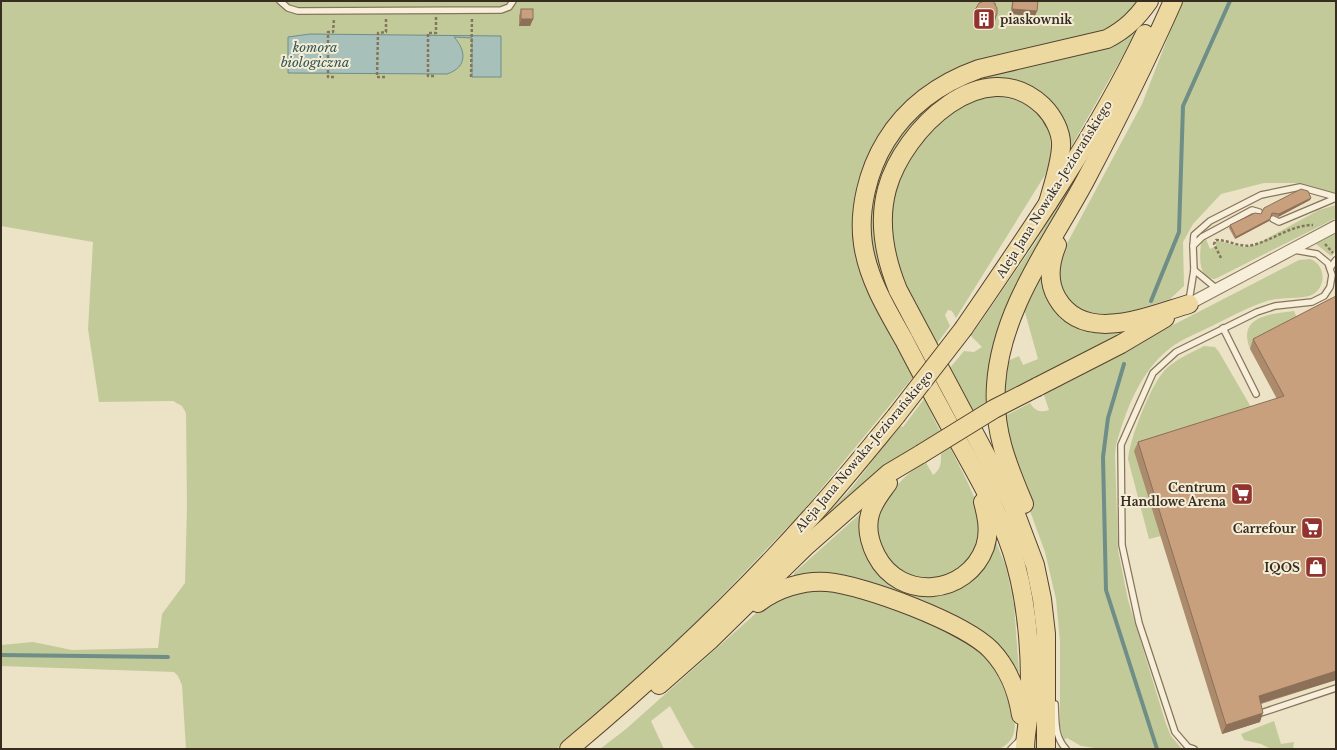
<svg xmlns="http://www.w3.org/2000/svg" width="1337" height="750" font-family="'Libre Baskerville',serif">
  <rect width="100%" height="100%" fill="#ece2c6"/>
  <!-- green -->
  <g fill="#c2ca9a">
    <path d="M 1,1 L 1138,1 L 1130,13 L 1107,29 L 1079,40 L 979,61 L 955,69 L 928,83 L 900,107 L 875,141 L 865,167 L 864,280 L 913,377 L 803,511 L 737,580 L 650,670 L 556,749 L 186,749 L 182,685 L 178,676 L 174,672 L 1,666 L 1,645 L 33,642 L 72,650 L 158,648 L 162,614 L 185,583 L 187,506 L 186,413 L 182,406 L 173,401 L 99,402 L 88,329 L 93,242 L 1,226 Z"/>
    <path d="M 1182,1 L 1336,1 L 1336,193 L 1297,183 L 1264,183 L 1221,194 L 1193,224 L 1183,242 L 1184,286 L 1170,299 L 1135,310 L 1103,317 L 1074,308 L 1060,287 L 1058,269 L 1064,249 L 1142,104 Z"/>
    <path d="M 1134,33 L 1134,36 L 1071,147 L 1027,86 L 932,108 L 916,122 L 903,138 L 876,217 L 958,417 L 1030,570 L 1038,632 L 1038,749 L 1031,749 L 1029,602 L 888,298 L 872,254 L 869,225 L 871,200 L 887,151 L 919,110 L 958,84 Z"/>
    <path d="M 991,96 C 1038,98 1063,131 1045,175 L 956,318 L 952,311 L 948,310 L 945,315 L 950,326 L 936,345 C 922,319 906,294 897,266 C 882,219 894,163 932,130 C 952,113 965,102 991,96 Z"/>
    <path d="M 1097,141 L 1030,267 L 989,403 L 972,412 L 949,369 L 964,351 L 974,352 L 982,347 L 971,336 L 1035,243 Z"/>
    <path d="M 1336,205 L 1336,218 L 1215,279 C 1197,278 1200,255 1201,243 L 1206,239 L 1210,249 L 1216,246 L 1215,242 L 1218,241 L 1244,247 L 1255,245 L 1319,210 Z"/>
    <path d="M 1336,233 C 1336,241 1337,253 1331,256 L 1316,244 Z"/>
    <path d="M 1310,259 C 1327,265 1327,290 1309,296 C 1299,299 1281,297 1267,301 C 1248,307 1230,317 1212,326 C 1198,333 1181,339 1169,349 C 1140,372 1126,410 1116,445 L 1115,455 L 1118,550 L 1128,600 L 1166,724 L 1171,736 L 1182,749 L 1101,749 L 1081,746 L 1067,738 L 1064,740 L 1060,726 L 1060,642 L 1056,599 L 1045,552 L 1015,470 L 1005,416 L 1030,403 C 1035,411 1040,413 1049,410 L 1043,392 L 1299,260 Z"/>
    <path d="M 1041,278 L 1049,300 L 1057,313 L 1074,327 L 1091,333 L 1135,328 L 1003,396 L 1007,365 L 1010,360 L 1019,356 L 1023,365 L 1038,359 L 1024,309 Z"/>
    <path d="M 1294,311 L 1299,323 L 1250,349 C 1237,316 1270,314 1294,311 Z"/>
    <path d="M 1204,346 L 1215,347 L 1219,352 L 1255,414 L 1161,536 L 1149,539 L 1128,459 C 1130,438 1150,387 1164,371 C 1174,360 1191,353 1204,346 Z"/>
    <path d="M 924,399 L 940,431 L 911,451 L 778,564 L 849,491 L 900,426 L 903,427 Z"/>
    <path d="M 950,447 C 958,465 980,501 980,520 C 980,527 980,540 977,547 C 973,559 963,567 952,572 C 910,592 865,556 880,510 C 886,492 910,472 925,461 L 933,475 C 941,469 941,464 941,454 Z"/>
    <path d="M 861,513 L 862,540 L 930,595 L 994,540 L 996,542 L 1006,567 L 1014,605 L 1019,671 L 1016,674 L 960,622 L 794,577 L 794,573 Z"/>
    <path d="M 804,587 C 821,590 840,590 856,595 C 871,599 886,606 901,612 C 953,631 1003,653 1014,714 C 1016,730 1015,742 999,749 L 695,749 L 689,741 L 670,706 L 651,721 L 664,749 L 600,749 L 626,729 L 774,597 Z"/>
    <path d="M 1274,721 L 1281,744 L 1294,742 L 1293,749 L 1271,749 L 1261,744 L 1244,740 L 1241,734 Z"/>
  </g>
  <!-- water -->
  <path fill="#a7c0ba" stroke="#6e8e87" d="M 310,34 L 501,36 L 501,77 L 472,77 L 472,38 L 454,37 C 466,50 468,67 447,74 L 288,73 L 288,37 Z"/>
  <g fill="none" stroke-linecap="round" stroke-linejoin="round">
    <!-- stream -->
    <g stroke="#6e8e87" stroke-width="4">
      <path d="M 1151,301 L 1179,232 L 1183,106 L 1230,1"/>
      <path d="M 1124,364 L 1108,418 L 1103,457 L 1106,590 L 1157,749"/>
      <path d="M 1,655 L 168,657"/>
    </g>
    <!-- service casing -->
    <g stroke="#86755c" stroke-width="8">
      <g id="service">
        <path d="M 280,1 L 288,8 L 298,11 L 501,10 L 509,7 L 513,1"/>
        <path d="M 1273,219 L 1279,222 L 1336,198"/>
        <path d="M 1193,246 L 1194,235 L 1210,221 L 1261,195 L 1300,187 L 1336,197"/>
        <path d="M 1330,268 L 1336,260"/>
        <path d="M 1194,270 L 1217,289"/>
        <path d="M 1189,301 L 1194,270 L 1193,246 L 1202,237 L 1252,210 L 1259,212"/>
        <path d="M 1223,328 L 1256,394"/>
        <path d="M 1055,704 C 1056,721 1054,736 1066,749"/>
        <path d="M 1261,713 L 1336,688"/>
        <path d="M 1011,749 L 1020,740"/>
        <path d="M 1194,749 L 1188,747 L 1175,732 L 1139,623 L 1122,545 L 1121,445 L 1153,373 L 1176,352 L 1257,312 L 1275,306 L 1312,302 L 1324,296 L 1330,287 L 1332,275 L 1328,263 L 1317,254 L 1294,250"/>
      </g>
    </g>
    <!-- minor casing -->
    <g stroke="#86755c" stroke-width="13">
      <path id="minor" d="M 1189,304 L 1336,226"/>
    </g>
    <!-- primary casing -->
    <g stroke="#544330" stroke-width="20">
      <g id="primary">
        <path d="M 1057,245 C 1050,262 1047,281 1057,298 C 1084,345 1148,316 1189,304"/>
        <path d="M 964,328 C 1029,233 1095,138 1145,34"/>
        <path d="M 1037,387 L 1121,344 L 1165,318"/>
        <path d="M 888,483 C 881,493 873,502 870,514 C 866,528 870,543 876,555 C 900,602 967,596 985,547 C 990,532 987,517 983,502"/>
        <path d="M 1024,504 C 1007,464 993,430 996,385 C 1001,309 1050,246 1085,181 C 1116,122 1146,62 1173,1"/>
        <path d="M 758,603 C 776,589 803,580 827,582 C 864,585 965,623 991,650 C 1009,669 1017,690 1021,715"/>
        <path d="M 659,685 L 709,641 L 805,547 L 889,473 L 921,454"/>
        <path d="M 569,749 C 654,678 736,601 810,518 C 840,485 868,450 896,416"/>
        <path d="M 1025,749 C 1025,736 1028,724 1029,711 C 1032,665 1028,609 1016,565 C 1004,520 979,479 957,439 C 939,406 921,373 904,340 C 887,310 868,279 863,244 C 858,210 868,170 886,141 C 908,105 940,83 979,69 L 1107,39 C 1126,29 1137,18 1149,1"/>
        <path d="M 1046,749 L 1046,634 L 1042,599 L 1035,565 L 1012,504 L 898,290 C 885,258 878,222 887,189 C 903,130 984,50 1043,106 C 1053,116 1062,132 1061,147 C 1060,165 1053,185 1048,203"/>
      </g>
    </g>
    <!-- path -->
    <g stroke="#86755c" stroke-width="2.5" stroke-dasharray="3 2" stroke-linecap="butt">
      <path d="M 994,6 L 995,1"/>
      <path d="M 434,76 L 428,76 L 428,33 L 436,33 L 436,17"/>
      <path d="M 334,77 L 328,77 L 328,32 L 333,32 L 334,19"/>
      <path d="M 385,77 L 377,77 L 378,33 L 386,32 L 386,17"/>
      <path d="M 471,77 L 472,17"/>
      <path d="M 1325,244 L 1333,253"/>
      <path d="M 1221,258 L 1214,244 L 1216,240 C 1229,240 1240,248 1253,245 C 1273,240 1291,225 1313,225"/>
    </g>
    <!-- service -->
    <use href="#service" stroke="#f7efd9" stroke-width="5.5"/>
    <!-- minor -->
    <use href="#minor" stroke="#f7efd9" stroke-width="11"/>
    <!-- primary -->
    <use href="#primary" stroke="#edd8a0" stroke-width="18"/>
    <!-- primary-bridge casing -->
    <g stroke="#544330" stroke-width="20" stroke-linecap="butt">
      <g id="primary-bridge">
        <path d="M 896,416 L 964,328"/>
        <path d="M 921,454 L 994,409 L 1037,387"/>
      </g>
    </g>
    <!-- primary-bridge -->
    <use href="#primary-bridge" stroke="#edd8a0" stroke-width="18"/>
  </g>
  <!-- wall -->
  <g fill="#ac8a6c">
    <path d="M 1012,1 L 1038,1 L 1035,16 L 1011,14 Z"/>
    <path d="M 521,9 L 533,19 L 530,26 L 519,26 L 519,16 Z"/>
    <path d="M 975,10 L 995,21 L 989,28 L 982,29 L 974,24 L 973,17 Z"/>
    <path d="M 1311,198 L 1310,200 L 1278,217 L 1271,215 L 1269,221 L 1235,239 L 1229,228 L 1230,225 L 1261,214 Z"/>
    <path d="M 1336,296 L 1336,680 L 1261,704 L 1260,722 L 1222,734 L 1134,451 L 1138,442 L 1277,399 L 1250,349 L 1253,339 Z"/>
  </g>
  <!-- shaded-wall -->
  <g fill="#8c7058">
    <path d="M 1012,9 L 1037,11 L 1035,16 L 1011,14 Z"/>
    <path d="M 997,14 L 995,21 L 989,28 L 982,29 L 984,22 Z"/>
    <path d="M 521,19 L 533,19 L 530,26 L 519,26 Z"/>
    <path d="M 1311,198 L 1310,200 L 1278,217 L 1279,214 Z"/>
    <path d="M 1270,219 L 1269,221 L 1235,239 L 1236,237 Z"/>
    <path d="M 1336,671 L 1336,680 L 1255,705 L 1259,696 Z"/>
    <path d="M 1263,713 L 1260,722 L 1222,734 L 1226,725 Z"/>
  </g>
  <!-- building -->
  <g fill="#c8a07e" stroke="#8c7058">
    <path d="M 984,1 L 993,1 L 997,8 L 997,14 L 992,21 L 984,22 L 976,17 L 975,10 L 979,3 Z"/>
    <path d="M 1013,1 L 1038,1 L 1037,11 L 1012,9 Z"/>
    <rect x="521" y="9" width="12" height="10"/>
    <path d="M 1301,189 L 1308,191 L 1311,198 L 1279,214 L 1272,213 L 1270,219 L 1236,237 L 1230,225 L 1255,213 L 1261,214 L 1264,208 Z"/>
    <path d="M 1336,296 L 1336,671 L 1259,696 L 1263,713 L 1226,725 L 1138,442 L 1284,396 L 1253,339 Z"/>
  </g>
  <!-- icons -->
  <defs>
    <g id="building-square" transform="scale(1.15)"><rect x="-9" y="-9" width="18" height="18" rx="4" fill="#923330" stroke="#f4ecd5"/><path d="M-4-6H4V6H1V3H-1V6H-4ZM-2.5-4.3h1.7v1.8h-1.7ZM.8-4.3h1.7v1.8H.8ZM-2.5-1h1.7V.8h-1.7ZM.8-1h1.7V.8H.8Z" fill="#fff"/></g>
    <g id="supermarket-square" transform="scale(1.15)"><rect x="-9" y="-9" width="18" height="18" rx="4" fill="#923330" stroke="#f4ecd5"/><path d="M-6-5.5h2.5l.6 2H6L4.5 2H-2.5L-4.4-4H-6ZM-1.5 3.2a1.3 1.3 0 1 0 .1 0ZM3 3.2a1.3 1.3 0 1 0 .1 0Z" fill="#fff"/></g>
    <g id="shop-square" transform="scale(1.15)"><rect x="-9" y="-9" width="18" height="18" rx="4" fill="#923330" stroke="#f4ecd5"/><path d="M-5-2.5h2.3a2.7 3.5 0 0 1 5.4 0H5L5.5 6h-11ZM-1.5-2.5h3a1.5 2.3 0 0 0-3 0Z" fill="#fff"/></g>
  </defs>
  <g fill-rule="evenodd">
    <use href="#building-square" x="984" y="19"/>
    <use href="#supermarket-square" x="1242" y="494"/>
    <use href="#supermarket-square" x="1312" y="528"/>
    <use href="#shop-square" x="1316" y="567"/>
  </g>
  <g text-anchor="middle" dominant-baseline="central" stroke-width="4" stroke-linejoin="round" paint-order="stroke">
    <!-- poi labels -->
    <g font-size="12" font-weight="bold" fill="#372c20" stroke="#f4ecd5" text-anchor="end">
      <text x="1000" y="19" text-anchor="start">piaskownik</text>
      <text x="1226" y="487">Centrum<tspan x="1226" dy="14">Handlowe Arena</tspan></text>
      <text x="1296" y="528">Carrefour</text>
      <text x="1300" y="567">IQOS</text>
    </g>
    <!-- street labels -->
    <g font-size="12" fill="#372c20" stroke="#f4ecd5">
      <text transform="translate(1054 189) rotate(-58)">Aleja Jana Nowaka-Jeziorańskiego</text>
      <text transform="translate(864 451) rotate(-50)">Aleja Jana Nowaka-Jeziorańskiego</text>
    </g>
    <!-- water labels -->
    <g font-size="13" font-style="italic" fill="#305655" stroke="#f4ecd5">
      <text x="315" y="47">komora<tspan x="315" dy="15">biologiczna</tspan></text>
    </g>
  </g>
  <!-- border -->
  <rect width="1337" height="750" fill="none" stroke="#372c20" stroke-width="4"/>
</svg>
